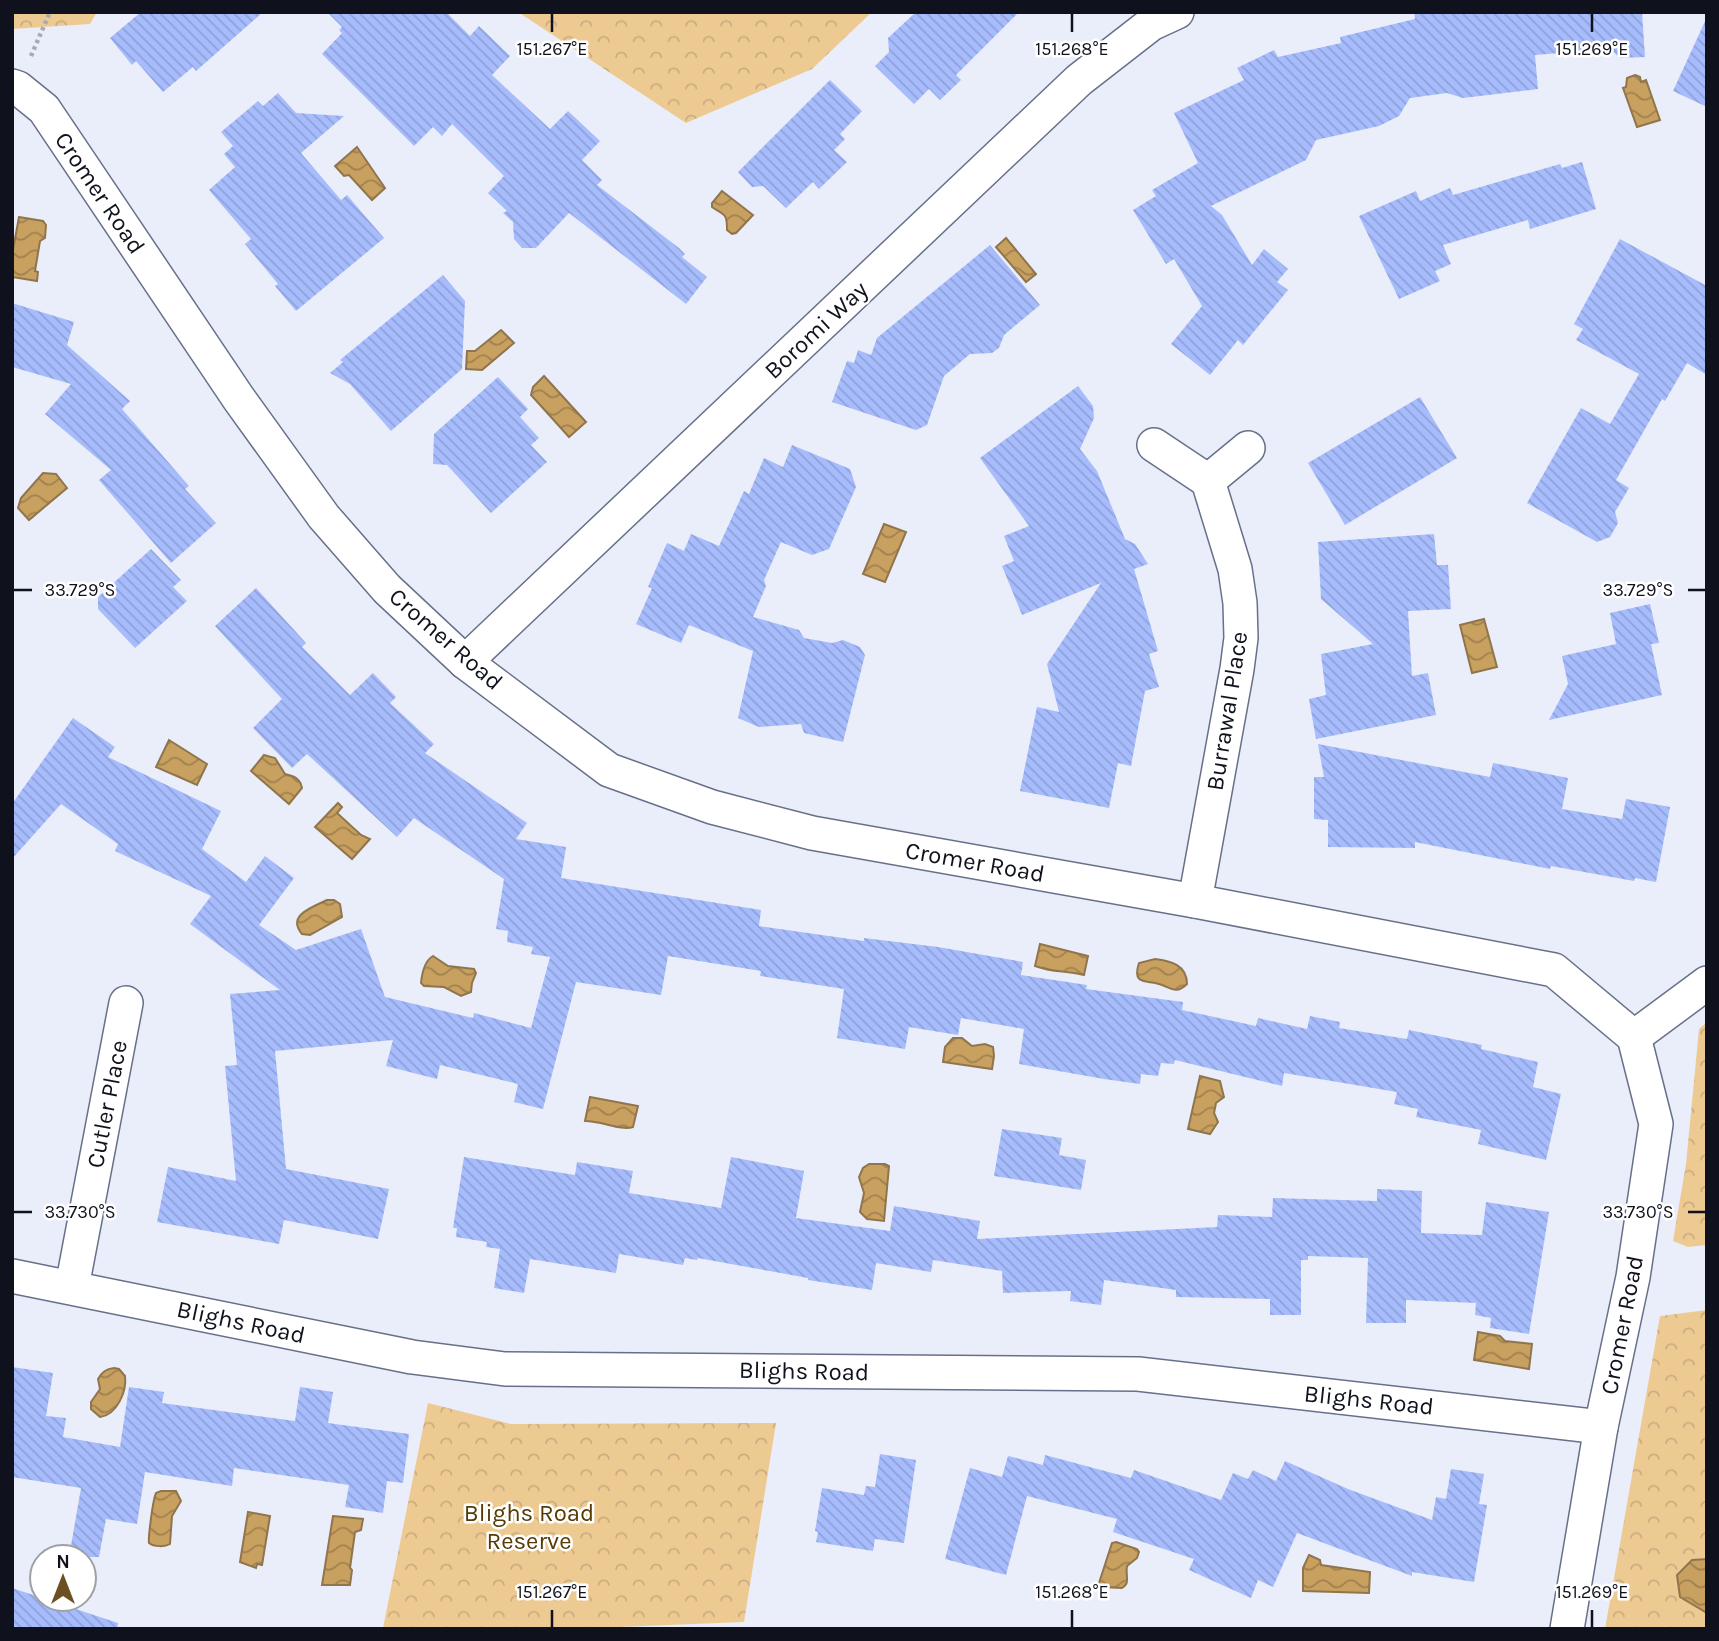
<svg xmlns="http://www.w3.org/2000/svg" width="1719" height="1641" font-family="Karla,sans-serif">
  <defs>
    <pattern id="forest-crowns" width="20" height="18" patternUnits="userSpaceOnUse" patternTransform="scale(1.75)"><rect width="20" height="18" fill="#eeca93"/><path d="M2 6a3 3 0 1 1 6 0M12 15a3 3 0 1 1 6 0" fill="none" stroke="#cbac7e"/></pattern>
    <pattern id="water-waves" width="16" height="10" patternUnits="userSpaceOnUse" patternTransform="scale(1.75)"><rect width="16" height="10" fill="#c8a060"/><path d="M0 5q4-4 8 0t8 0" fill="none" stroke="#a1814e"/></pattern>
    <pattern id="building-back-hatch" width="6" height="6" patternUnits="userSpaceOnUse" patternTransform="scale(1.75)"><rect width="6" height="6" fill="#a7bcfd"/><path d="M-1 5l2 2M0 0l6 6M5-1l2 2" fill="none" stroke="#8fa1d8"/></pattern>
  </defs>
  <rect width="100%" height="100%" fill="#eaeefa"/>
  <!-- forest -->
  <g fill="url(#forest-crowns)">
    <path d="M 12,12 L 97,12 L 90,24 L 12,29 Z"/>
    <path d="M 518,12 L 872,12 L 812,69 L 686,123 Z"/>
    <path d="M 1707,1022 L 1707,1245 L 1688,1247 L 1673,1241 L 1686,1164 L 1699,1029 Z"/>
    <path d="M 1707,1310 L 1707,1559 L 1692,1560 L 1698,1609 L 1707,1613 L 1707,1629 L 1605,1629 L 1660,1316 Z"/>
    <path d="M 428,1403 L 511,1424 L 776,1423 L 744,1622 L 569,1629 L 383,1628 Z"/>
  </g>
  <!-- water -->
  <g fill="url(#water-waves)" stroke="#90754c" stroke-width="2">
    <path d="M 1635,75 L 1640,77 L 1641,82 L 1646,80 L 1660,120 L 1637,127 L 1623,88 L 1626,87 L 1627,78 Z"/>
    <path d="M 357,147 L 385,188 L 372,200 L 349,175 L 344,176 L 335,166 Z"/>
    <path d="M 722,191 L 753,215 L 736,233 L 732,234 L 727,230 C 727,213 725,216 712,207 L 712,203 Z"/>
    <path d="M 19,217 L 43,221 L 46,225 L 45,238 L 40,241 L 35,271 L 38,272 L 37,281 L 12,277 L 12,255 Z"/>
    <path d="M 1006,238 L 1036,274 L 1026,282 L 996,247 Z"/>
    <path d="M 501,330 L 514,343 L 482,370 L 466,369 L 467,351 L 475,351 Z"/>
    <path d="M 544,376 L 586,422 L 569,437 L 531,395 L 533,387 Z"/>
    <path d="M 43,473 L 56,474 L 67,488 L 29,520 L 18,508 L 21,498 Z"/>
    <path d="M 884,524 L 906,532 L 885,582 L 863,574 Z"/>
    <path d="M 1484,619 L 1497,667 L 1472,673 L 1460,625 Z"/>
    <path d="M 169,740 L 207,764 L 197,785 L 156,767 Z"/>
    <path d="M 264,755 L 275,758 L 285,774 C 294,776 300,778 302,788 L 289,804 L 251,771 Z"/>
    <path d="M 338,803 L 342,807 L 337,813 L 361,835 L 370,839 L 352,859 L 315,827 Z"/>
    <path d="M 327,900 L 334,900 L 340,904 L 342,917 L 310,935 L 302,934 C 286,915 313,907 327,900 Z"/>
    <path d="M 1040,944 L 1088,956 L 1084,975 C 1064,970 1054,973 1035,966 Z"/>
    <path d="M 433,956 L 448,966 L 474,969 L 476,973 L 472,983 L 471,992 L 461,996 L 444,987 L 424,986 L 421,983 C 422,973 424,961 433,956 Z"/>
    <path d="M 1155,959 C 1171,961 1187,965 1187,984 C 1177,994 1172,989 1162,985 C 1149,979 1131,987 1139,963 Z"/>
    <path d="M 953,1038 L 962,1038 L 972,1046 L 985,1044 L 993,1047 L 994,1056 L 992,1069 L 943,1062 L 945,1047 Z"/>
    <path d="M 1200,1076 L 1220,1081 L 1224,1097 L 1216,1103 L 1214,1113 L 1218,1122 L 1210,1134 L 1188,1129 Z"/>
    <path d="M 590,1097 L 638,1106 L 633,1127 C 621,1131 602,1121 585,1121 Z"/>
    <path d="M 869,1164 L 885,1164 L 889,1166 L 884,1221 L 867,1219 L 860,1212 L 864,1193 L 859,1177 L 863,1168 Z"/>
    <path d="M 1478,1332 L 1500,1336 L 1505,1341 L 1532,1344 L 1529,1369 L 1474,1360 Z"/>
    <path d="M 114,1368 L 119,1369 L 125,1376 C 127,1391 117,1415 100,1417 L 91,1409 L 91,1402 L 100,1389 L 98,1379 C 102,1372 106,1369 114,1368 Z"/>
    <path d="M 161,1491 L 176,1491 L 181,1501 L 172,1516 L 170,1544 C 165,1547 154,1547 149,1543 C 148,1538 153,1499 156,1493 Z"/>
    <path d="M 248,1512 L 270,1516 L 262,1565 L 257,1564 L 256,1568 L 240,1562 Z"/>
    <path d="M 333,1516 L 363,1519 L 361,1530 L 355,1532 L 350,1568 L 352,1570 L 350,1585 L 322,1585 Z"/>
    <path d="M 1116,1542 L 1137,1549 L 1139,1552 L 1137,1558 L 1127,1566 C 1125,1575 1131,1583 1122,1588 L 1100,1587 L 1099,1583 L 1112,1543 Z"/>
    <path d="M 1309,1555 L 1320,1560 L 1321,1565 L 1370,1572 L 1369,1593 L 1303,1591 L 1303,1568 Z"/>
    <path d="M 1707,1559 L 1707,1613 L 1680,1597 L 1677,1575 L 1692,1560 Z"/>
  </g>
  <!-- building -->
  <g fill="url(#building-back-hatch)">
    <path d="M 141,12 L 263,12 L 196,71 L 193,67 L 163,92 L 136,61 L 132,65 L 110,38 Z"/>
    <path d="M 327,12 L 446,12 L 470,36 L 479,26 L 510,56 L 492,75 L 550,129 L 568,111 L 600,141 L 582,160 L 602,180 L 597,185 L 679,248 L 685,254 L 682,257 L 707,277 L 686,304 L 569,213 L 536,248 L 522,248 L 514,239 L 513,222 L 503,213 L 507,211 L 488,193 L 504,176 L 452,124 L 442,136 L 433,127 L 414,146 L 322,54 L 342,33 L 339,30 L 342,27 Z"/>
    <path d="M 916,12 L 1019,12 L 956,75 L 961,80 L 940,100 L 929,89 L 914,104 L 875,66 L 889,52 L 888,38 Z"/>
    <path d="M 1414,12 L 1642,12 L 1645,57 L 1620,58 L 1610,49 L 1535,55 L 1538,89 L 1463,98 L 1447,93 L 1410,98 L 1399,116 L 1379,126 L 1316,140 L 1306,160 L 1211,206 L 1222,215 L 1252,265 L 1264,249 L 1288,269 L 1277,282 L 1288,290 L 1243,345 L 1238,340 L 1210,375 L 1171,344 L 1202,306 L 1174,259 L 1166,264 L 1133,210 L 1156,196 L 1152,190 L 1198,163 L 1174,113 L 1244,80 L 1237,68 L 1274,50 L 1278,57 L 1341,43 L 1340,37 L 1415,19 Z"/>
    <path d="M 1707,17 L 1707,107 L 1673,91 Z"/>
    <path d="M 830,80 L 862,111 L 840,134 L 845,139 L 834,150 L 847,162 L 819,189 L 813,182 L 786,208 L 763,186 L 752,187 L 738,172 Z"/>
    <path d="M 278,93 L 296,113 L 344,116 L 301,153 L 341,200 L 347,195 L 384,238 L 296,311 L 275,286 L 278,284 L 245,244 L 251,239 L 209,190 L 235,167 L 224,154 L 233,146 L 221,132 L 258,101 L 263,106 Z"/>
    <path d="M 1582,162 L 1596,209 L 1530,229 L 1528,220 L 1443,245 L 1451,264 L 1435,271 L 1440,281 L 1399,299 L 1359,216 L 1416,191 L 1420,201 L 1450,188 L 1453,195 L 1560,164 L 1562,168 Z"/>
    <path d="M 1620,239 L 1707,286 L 1707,375 L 1687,363 L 1665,401 L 1662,399 L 1616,480 L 1629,488 L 1615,512 L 1618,523 L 1610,537 L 1597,542 L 1527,503 L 1581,408 L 1610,424 L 1639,374 L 1576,340 L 1583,329 L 1574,324 Z"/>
    <path d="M 990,245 L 1040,305 L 1004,335 L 999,348 L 992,353 L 970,354 L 944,376 L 927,425 L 916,430 L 832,402 L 847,361 L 854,363 L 858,350 L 871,355 L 877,338 Z"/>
    <path d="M 443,275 L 465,301 L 462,369 L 391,431 L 350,384 L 330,373 L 343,362 L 340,360 Z"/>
    <path d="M 12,303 L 74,322 L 67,345 L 130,401 L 122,409 L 189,486 L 185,489 L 216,523 L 171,563 L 99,480 L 111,470 L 45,414 L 71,384 L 12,367 Z"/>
    <path d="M 498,377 L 528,409 L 520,417 L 539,438 L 531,445 L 547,462 L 491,513 L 447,465 L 433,464 L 434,434 Z"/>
    <path d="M 1078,386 L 1093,406 L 1094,418 L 1080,449 L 1097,471 L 1125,539 L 1135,544 L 1148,564 L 1134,569 L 1158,651 L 1149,654 L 1159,687 L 1145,691 L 1131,766 L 1118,763 L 1109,808 L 1020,791 L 1037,707 L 1059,712 L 1047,664 L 1101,583 L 1022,615 L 1002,566 L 1014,561 L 1004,536 L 1029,526 L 980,458 Z"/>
    <path d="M 1420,397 L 1457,458 L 1345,525 L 1308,463 Z"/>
    <path d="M 792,445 L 850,469 L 856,487 L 829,549 L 812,555 L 781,542 L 764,580 L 766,586 L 753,617 L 799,630 L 804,638 L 832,643 L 843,640 L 860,647 L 865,655 L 843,742 L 804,733 L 801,724 L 759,727 L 738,718 L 753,651 L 689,625 L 681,643 L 636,624 L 652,588 L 648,587 L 667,543 L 684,551 L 691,534 L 719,546 L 744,491 L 749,494 L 764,458 L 783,467 Z"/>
    <path d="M 1434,534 L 1437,565 L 1448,565 L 1451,609 L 1408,611 L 1412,676 L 1428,673 L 1436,715 L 1316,739 L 1309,699 L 1326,695 L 1321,654 L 1373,644 L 1321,599 L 1318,542 Z"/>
    <path d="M 151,549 L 181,580 L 173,587 L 187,601 L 135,648 L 98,609 L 98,597 Z"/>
    <path d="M 256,588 L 306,643 L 302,647 L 350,695 L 373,673 L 396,697 L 390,703 L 434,744 L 425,753 L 527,823 L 516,839 L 566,847 L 561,878 L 761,910 L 759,926 L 864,941 L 864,938 L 938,947 L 1023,962 L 1021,975 L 1087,985 L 1086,989 L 1183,1002 L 1182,1010 L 1256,1026 L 1258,1018 L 1307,1029 L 1310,1016 L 1340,1022 L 1339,1028 L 1407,1039 L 1409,1030 L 1482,1045 L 1481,1049 L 1538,1062 L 1533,1087 L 1561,1094 L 1546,1160 L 1478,1144 L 1481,1130 L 1416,1117 L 1418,1109 L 1394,1104 L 1397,1092 L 1284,1073 L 1282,1086 L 1175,1060 L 1174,1064 L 1161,1063 L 1158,1076 L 1141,1074 L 1140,1084 L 1104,1079 L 1019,1064 L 1024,1029 L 961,1018 L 958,1035 L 909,1027 L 905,1049 L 837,1038 L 844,989 L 760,976 L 761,971 L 668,956 L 661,995 L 576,982 L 543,1109 L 514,1102 L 518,1084 L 440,1065 L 437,1079 L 386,1066 L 393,1040 L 275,1051 L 286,1169 L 389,1189 L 378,1239 L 284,1220 L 279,1244 L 157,1222 L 168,1167 L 236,1181 L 225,1066 L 237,1065 L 230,994 L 280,990 L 190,924 L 211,896 L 115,851 L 118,844 L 61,804 L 12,859 L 12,804 L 73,718 L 115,747 L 108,757 L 221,811 L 202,849 L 246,882 L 265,856 L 294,878 L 259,925 L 296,950 L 361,929 L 385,997 L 473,1018 L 474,1013 L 531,1028 L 550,957 L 531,954 L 533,947 L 507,942 L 508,931 L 496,929 L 504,879 L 414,818 L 397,837 L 307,754 L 292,768 L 253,728 L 282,699 L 215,626 Z"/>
    <path d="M 1650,604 L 1659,643 L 1651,644 L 1662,695 L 1549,720 L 1568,684 L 1562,656 L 1616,644 L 1610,613 Z"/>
    <path d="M 1318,744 L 1490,777 L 1493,763 L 1568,778 L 1562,809 L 1622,819 L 1626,799 L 1670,807 L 1656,882 L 1635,878 L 1634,881 L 1551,866 L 1550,869 L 1415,842 L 1415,848 L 1328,847 L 1328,820 L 1314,819 L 1314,777 L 1324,777 Z"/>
    <path d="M 1002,1129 L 1062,1138 L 1059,1155 L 1086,1160 L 1081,1190 L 994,1176 Z"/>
    <path d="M 464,1157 L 575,1175 L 577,1162 L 633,1171 L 629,1193 L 721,1208 L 731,1157 L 804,1171 L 796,1218 L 890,1231 L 894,1206 L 980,1221 L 977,1239 L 1217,1227 L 1218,1215 L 1272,1217 L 1273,1198 L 1377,1201 L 1377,1189 L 1422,1191 L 1421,1233 L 1482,1235 L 1486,1202 L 1549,1212 L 1529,1334 L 1490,1328 L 1491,1318 L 1475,1315 L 1476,1303 L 1406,1300 L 1406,1323 L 1366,1323 L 1368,1258 L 1308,1256 L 1308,1260 L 1301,1260 L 1301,1315 L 1270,1315 L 1270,1299 L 1176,1297 L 1176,1290 L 1104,1280 L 1101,1305 L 1070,1301 L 1071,1291 L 1003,1293 L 1002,1271 L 933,1260 L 931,1272 L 876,1263 L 872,1290 L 808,1280 L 808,1278 L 698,1258 L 697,1260 L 685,1258 L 683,1265 L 619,1254 L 616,1273 L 530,1259 L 524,1293 L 494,1288 L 500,1249 L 486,1247 L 487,1242 L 456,1237 L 457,1228 L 453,1228 Z"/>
    <path d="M 12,1367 L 53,1373 L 46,1416 L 66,1418 L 63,1437 L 120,1447 L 129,1387 L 164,1392 L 162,1403 L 295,1421 L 300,1387 L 333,1392 L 328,1423 L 409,1434 L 403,1483 L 387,1481 L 383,1513 L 345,1507 L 349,1485 L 234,1468 L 232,1486 L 145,1472 L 137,1524 L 106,1519 L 99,1557 L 69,1557 L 81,1488 L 12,1477 Z"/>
    <path d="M 880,1454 L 916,1460 L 904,1543 L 875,1539 L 873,1551 L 816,1542 L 818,1532 L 815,1531 L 822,1488 L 864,1495 L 866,1486 L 875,1487 Z"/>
    <path d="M 1045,1455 L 1131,1478 L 1134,1470 L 1221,1500 L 1233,1473 L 1248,1479 L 1253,1470 L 1276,1481 L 1285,1461 L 1348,1489 L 1432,1520 L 1436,1497 L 1446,1499 L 1451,1469 L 1484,1474 L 1479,1504 L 1487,1505 L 1474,1582 L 1412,1572 L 1412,1576 L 1297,1533 L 1273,1587 L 1258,1580 L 1251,1598 L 1189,1570 L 1194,1559 L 1113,1532 L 1117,1519 L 1027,1496 L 1006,1575 L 945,1559 L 970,1468 L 1002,1477 L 1008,1456 L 1043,1465 Z"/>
    <path d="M 12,1588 L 118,1623 L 117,1629 L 12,1629 Z"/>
  </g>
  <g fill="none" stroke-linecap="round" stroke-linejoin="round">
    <!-- minor casing -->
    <g stroke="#67708a" stroke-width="36">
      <g id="minor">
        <path d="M 12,86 L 18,88 L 44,109 L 239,399 L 324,517 L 387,589 L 465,662 L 609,770 L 712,807 L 812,833 L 1195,901 L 1554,970 L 1634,1037 L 1656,1124 L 1633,1277 L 1601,1427 L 1567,1629"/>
        <path d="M 1154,445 L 1208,481 L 1235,569 L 1240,603 L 1241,638 L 1237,669 L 1195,901"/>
        <path d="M 1208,481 L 1248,448"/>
        <path d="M 465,662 L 1079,80 L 1151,24 L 1177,12"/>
        <path d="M 1634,1037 L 1707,983"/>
        <path d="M 12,1276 L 412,1357 L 505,1369 L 1138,1374 L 1601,1427"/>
        <path d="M 72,1287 L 126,1003"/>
      </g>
    </g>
    <!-- path -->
    <path stroke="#a7abb6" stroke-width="4.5" stroke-dasharray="3.5 3.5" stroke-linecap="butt" d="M 31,56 L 50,12"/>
    <!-- minor -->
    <use href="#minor" stroke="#fff" stroke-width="33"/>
  </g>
  <!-- ticks -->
  <path fill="none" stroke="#0f121c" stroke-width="2.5" d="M 552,14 L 552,32M 1072,14 L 1072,32M 1592,14 L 1592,32M 14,590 L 32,590M 1688,590 L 1705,590M 14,1212 L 32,1212M 1688,1212 L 1705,1212M 552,1610 L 552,1627M 1072,1610 L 1072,1627M 1592,1610 L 1592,1627"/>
  <g text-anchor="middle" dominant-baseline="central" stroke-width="5" stroke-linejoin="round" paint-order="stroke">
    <!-- street labels -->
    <g font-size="24" fill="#0f121c" stroke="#fff">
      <text transform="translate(100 193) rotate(56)">Cromer Road</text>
      <text transform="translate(816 330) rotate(-43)">Boromi Way</text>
      <text transform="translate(446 639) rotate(41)">Cromer Road</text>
      <text transform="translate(1227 711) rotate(-81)">Burrawal Place</text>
      <text transform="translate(975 862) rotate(10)">Cromer Road</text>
      <text transform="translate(107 1104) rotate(-79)">Cutler Place</text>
      <text transform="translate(241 1322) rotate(12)">Blighs Road</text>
      <text transform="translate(1622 1325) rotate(-79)">Cromer Road</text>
      <text transform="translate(804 1371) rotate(1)">Blighs Road</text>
      <text transform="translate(1369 1400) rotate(6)">Blighs Road</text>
    </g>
    <!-- park labels -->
    <g font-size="24" fill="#563b05" stroke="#fff">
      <text x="529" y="1513">Blighs Road<tspan x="529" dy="28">Reserve</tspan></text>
    </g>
  </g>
  <g font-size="18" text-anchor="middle" fill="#0f121c" stroke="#fff" stroke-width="5" stroke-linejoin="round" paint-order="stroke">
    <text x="552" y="55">151.267°E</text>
    <text x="1072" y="55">151.268°E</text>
    <text x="1592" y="55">151.269°E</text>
    <text x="80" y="596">33.729°S</text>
    <text x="1638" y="596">33.729°S</text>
    <text x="80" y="1218">33.730°S</text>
    <text x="1638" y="1218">33.730°S</text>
    <text x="552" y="1598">151.267°E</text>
    <text x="1072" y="1598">151.268°E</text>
    <text x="1592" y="1598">151.269°E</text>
  </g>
  <!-- border -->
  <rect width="1719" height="1641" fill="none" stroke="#0f121c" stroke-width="28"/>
  <!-- north arrow -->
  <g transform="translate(63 1578)"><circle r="33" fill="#ffffff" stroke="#9fa0a4" stroke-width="2"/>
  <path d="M0-5L12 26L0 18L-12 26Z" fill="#6b5022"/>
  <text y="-10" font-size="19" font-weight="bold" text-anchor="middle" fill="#0f121c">N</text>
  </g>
</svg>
